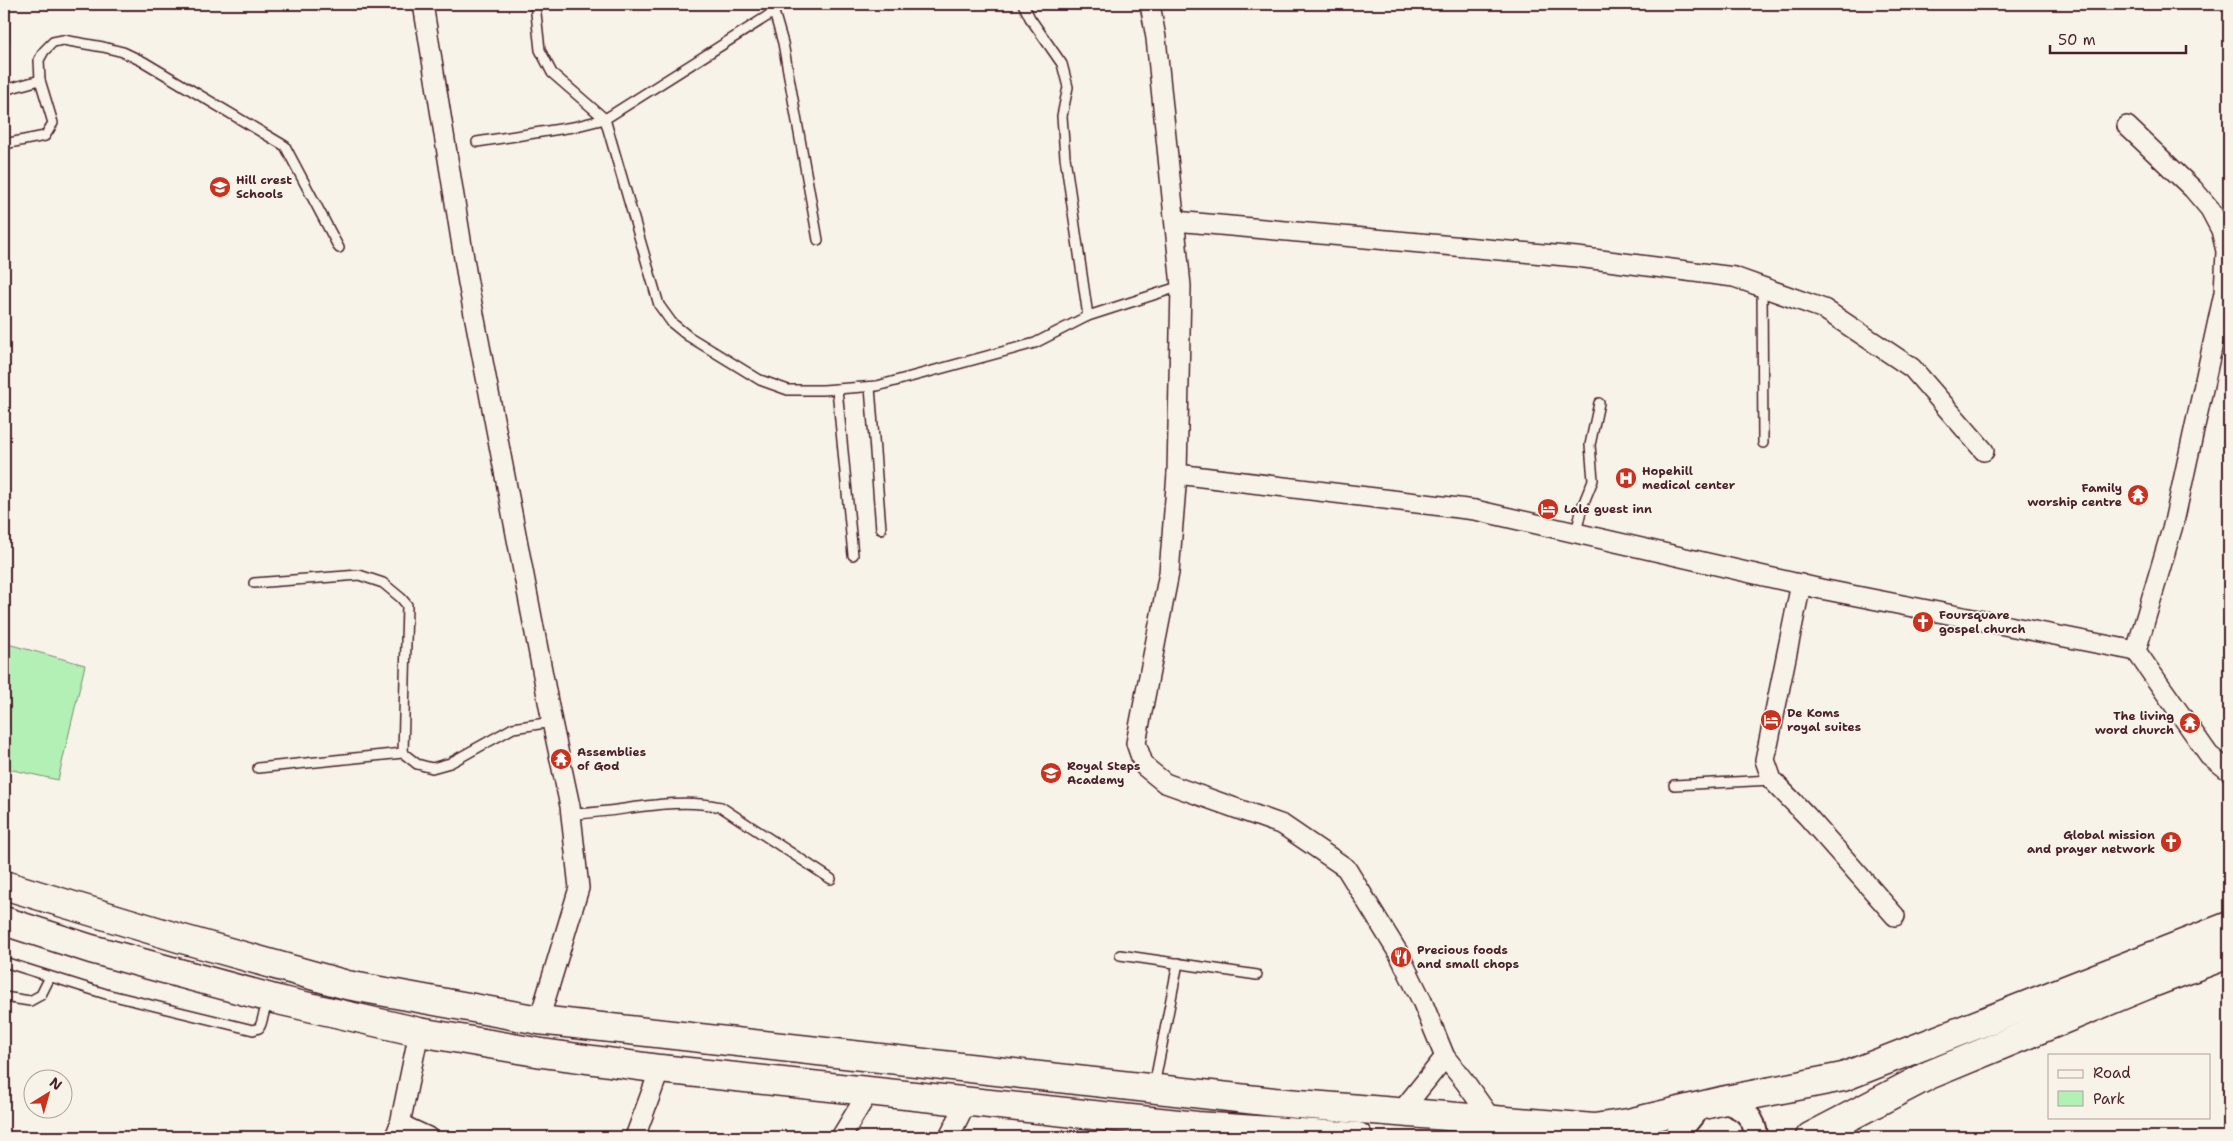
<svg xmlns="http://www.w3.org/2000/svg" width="2233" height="1141" font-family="'Shantell Sans',sans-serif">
  <rect width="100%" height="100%" fill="#f7f3e8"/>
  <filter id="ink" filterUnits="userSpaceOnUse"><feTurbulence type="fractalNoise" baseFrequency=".02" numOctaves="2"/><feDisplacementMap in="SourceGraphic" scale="10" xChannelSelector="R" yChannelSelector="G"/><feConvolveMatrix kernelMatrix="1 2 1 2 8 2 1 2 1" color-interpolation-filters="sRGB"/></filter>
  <g filter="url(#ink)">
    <!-- green -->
    <path fill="#b3f0b5" stroke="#7e8870" d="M 4,643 L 85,665 L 58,780 L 4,768 Z"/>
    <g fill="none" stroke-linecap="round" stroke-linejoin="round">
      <!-- service casing -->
      <g stroke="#4a1f2b" stroke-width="12">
        <g id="service">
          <path d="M 535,4 L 540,50 L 552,73 L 605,119 L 774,12 L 773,4"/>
          <path d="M 1023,4 L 1030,18 L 1062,64 L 1068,87 L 1062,116 L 1065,157 L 1088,316"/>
          <path d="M 774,12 L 783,43 L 818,240"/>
          <path d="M 4,22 L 4,42"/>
          <path d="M 40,80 L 39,60 L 44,51 L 53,42 L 63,40 L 103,47 L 123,52 L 144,62 L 285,146 L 339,248"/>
          <path d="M 4,90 L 40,80 L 53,123 L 45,136 L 4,144"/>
          <path d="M 477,142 L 573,127 L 605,119 L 659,305 L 672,323 L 688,336 L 760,380 L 788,390 L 823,390 L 877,386 L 1035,343 L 1088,316 L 1181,286"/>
          <path d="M 1762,287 L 1763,443"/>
          <path d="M 870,387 L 881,529"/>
          <path d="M 837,389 L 853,555"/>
          <path d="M 1576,533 L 1582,507 L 1593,480 L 1590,445 L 1599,403"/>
          <path d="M 254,583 L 359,575 L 383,583 L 401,598 L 407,605 L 403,753 L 417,764 L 432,768 L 450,763 L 513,728 L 552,722"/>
          <path d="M 258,768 L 403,753"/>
          <path d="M 1674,785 L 1772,780"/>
          <path d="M 571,814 C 621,813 672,796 721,807 L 831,879"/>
          <path d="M 1120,955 L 1257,975"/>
          <path d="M 4,962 L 106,994 L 253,1030 L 259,1028 L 261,1024 L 268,999"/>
          <path d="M 4,997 L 30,1001 L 41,995 L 50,977"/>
          <path d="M 1154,1086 L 1178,963"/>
        </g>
      </g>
      <!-- minor casing -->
      <g stroke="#4a1f2b" stroke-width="22">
        <g id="minor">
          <path d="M 423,4 L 468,283 L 552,722 L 570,806 L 579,888 L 539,1020"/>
          <path d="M 1150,4 L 1156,38 L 1181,286 L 1177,474 L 1169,573 L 1136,743 L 1144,766 L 1165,783 L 1283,825 L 1346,868 L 1399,954 L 1422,1001 L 1445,1057 L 1465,1082 L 1492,1120"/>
          <path d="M 2127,126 L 2193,189 L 2210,209 L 2221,230 L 2226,251 L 2224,293 L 2174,522 L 2136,651 L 2209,755 L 2229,771"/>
          <path d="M 1175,221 L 1577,257 L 1734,277 L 1824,309 L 1912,368 L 1984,451"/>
          <path d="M 1177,474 L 1475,510 L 1821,589 L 2136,651"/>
          <path d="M 1801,584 L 1765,760 L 1772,780 L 1807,816 L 1895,916"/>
          <path d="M 1400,1113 L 1445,1057"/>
          <path d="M 400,1124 L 428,1137"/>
          <path d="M 395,1137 L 400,1124 L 419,1032"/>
          <path d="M 635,1137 L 660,1069"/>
          <path d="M 841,1137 L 869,1091"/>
          <path d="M 949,1137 L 967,1101"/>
        </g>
      </g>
      <!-- tertiary casing -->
      <g stroke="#4a1f2b" stroke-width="26">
        <g id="tertiary">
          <path d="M 1721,1101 C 1741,1106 1755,1115 1756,1137"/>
          <path d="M 1675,1137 L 1700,1106"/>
        </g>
      </g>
      <!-- trunk casing -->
      <g stroke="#4a1f2b" stroke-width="31">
        <g id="trunk">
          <path d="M 4,885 L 179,938 L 347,985 L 539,1020 L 1274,1102 L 1594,1128 L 1628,1123 L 1721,1101 L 1843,1077 L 2229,926"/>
          <path d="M 4,921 L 91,949 L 278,1000 L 419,1032 L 542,1053 L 660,1069 L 1197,1126 L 1358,1137"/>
          <path d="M 1810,1137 L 1929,1075 L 2147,985 L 2229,954"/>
        </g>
      </g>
      <!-- service -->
      <use href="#service" stroke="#f7f3e8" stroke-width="9"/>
      <!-- minor -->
      <use href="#minor" stroke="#f7f3e8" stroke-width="19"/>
      <!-- tertiary -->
      <use href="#tertiary" stroke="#f7f3e8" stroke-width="22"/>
      <!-- trunk -->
      <use href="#trunk" stroke="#f7f3e8" stroke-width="28"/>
    </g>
  </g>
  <!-- icons -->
  <defs>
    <g id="school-disc" transform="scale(1.125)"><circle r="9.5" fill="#c8321e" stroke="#f7f3e8"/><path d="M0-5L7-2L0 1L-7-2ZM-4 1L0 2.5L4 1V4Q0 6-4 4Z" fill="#fff"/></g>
    <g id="hospital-disc" transform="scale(1.125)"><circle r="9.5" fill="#c8321e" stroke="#f7f3e8"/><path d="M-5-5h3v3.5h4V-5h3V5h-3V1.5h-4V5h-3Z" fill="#fff"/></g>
    <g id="temple-disc" transform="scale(1.125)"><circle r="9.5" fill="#c8321e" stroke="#f7f3e8"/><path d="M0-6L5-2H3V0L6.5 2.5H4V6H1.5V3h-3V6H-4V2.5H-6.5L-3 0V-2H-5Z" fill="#fff"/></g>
    <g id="hotel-disc" transform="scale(1.125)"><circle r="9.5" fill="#c8321e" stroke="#f7f3e8"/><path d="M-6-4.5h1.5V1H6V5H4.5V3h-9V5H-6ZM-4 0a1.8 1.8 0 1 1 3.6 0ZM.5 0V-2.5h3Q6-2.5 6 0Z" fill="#fff"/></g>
    <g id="church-disc" transform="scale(1.125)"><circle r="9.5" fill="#c8321e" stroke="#f7f3e8"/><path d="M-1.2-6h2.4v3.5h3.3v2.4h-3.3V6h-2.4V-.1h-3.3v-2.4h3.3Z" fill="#fff"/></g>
    <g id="restaurant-disc" transform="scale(1.125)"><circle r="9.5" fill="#c8321e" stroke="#f7f3e8"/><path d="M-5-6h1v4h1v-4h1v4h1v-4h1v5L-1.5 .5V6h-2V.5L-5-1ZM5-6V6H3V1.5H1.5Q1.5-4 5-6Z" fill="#fff"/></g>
  </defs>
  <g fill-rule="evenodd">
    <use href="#school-disc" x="220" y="187"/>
    <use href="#hospital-disc" x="1626" y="478"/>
    <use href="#temple-disc" x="2138" y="495"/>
    <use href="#hotel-disc" x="1548" y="509"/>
    <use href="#church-disc" x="1923" y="622"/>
    <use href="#hotel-disc" x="1771" y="720"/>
    <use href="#temple-disc" x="2190" y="723"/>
    <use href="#temple-disc" x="561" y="759"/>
    <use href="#school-disc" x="1051" y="773"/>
    <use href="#church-disc" x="2171" y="842"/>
    <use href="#restaurant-disc" x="1401" y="957"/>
  </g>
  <g text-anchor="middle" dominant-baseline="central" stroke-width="4" stroke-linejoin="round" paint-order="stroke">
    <!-- poi labels -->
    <g font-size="12" font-weight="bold" fill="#4a1f2b" stroke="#f7f3e8" text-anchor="start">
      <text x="236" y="180">Hill crest<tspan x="236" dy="14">Schools</tspan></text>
      <text x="1642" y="471">Hopehill<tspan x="1642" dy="14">medical center</tspan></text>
      <text x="2122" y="488" text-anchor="end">Family<tspan x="2122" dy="14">worship centre</tspan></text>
      <text x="1564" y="509">Lale guest inn</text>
      <text x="1939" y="615">Foursquare<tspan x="1939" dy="14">gospel church</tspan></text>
      <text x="1787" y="713">De Koms<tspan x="1787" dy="14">royal suites</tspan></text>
      <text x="2174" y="716" text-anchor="end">The living<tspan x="2174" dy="14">word church</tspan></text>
      <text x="577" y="752">Assemblies<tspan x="577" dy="14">of God</tspan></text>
      <text x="1067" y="766">Royal Steps<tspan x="1067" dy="14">Academy</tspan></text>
      <text x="2155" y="835" text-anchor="end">Global mission<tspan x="2155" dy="14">and prayer network</tspan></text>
      <text x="1417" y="950">Precious foods<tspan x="1417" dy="14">and small chops</tspan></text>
    </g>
  </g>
  <!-- margin -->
  <rect width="2233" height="1141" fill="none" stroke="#f7f3e8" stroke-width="20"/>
  <rect x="10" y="10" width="2213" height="1121" fill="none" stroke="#4a1f2b" stroke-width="2" filter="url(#ink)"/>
  <!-- legend -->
  <rect x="2048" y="1054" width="162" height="65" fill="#f7f3e8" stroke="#b29e9c"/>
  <rect x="2058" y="1070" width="25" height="8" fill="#f7f3e8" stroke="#b29e9c"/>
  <text x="2093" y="1078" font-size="15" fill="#4a1f2b">Road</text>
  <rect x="2058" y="1091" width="25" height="15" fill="#b3f0b5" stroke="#b29e9c"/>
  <text x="2093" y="1104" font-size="15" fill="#4a1f2b">Park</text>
  <!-- north arrow -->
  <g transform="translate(48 1094) rotate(37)"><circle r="24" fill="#f7f3e8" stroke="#b29e9c"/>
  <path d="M0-4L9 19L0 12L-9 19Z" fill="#c8321e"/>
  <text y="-8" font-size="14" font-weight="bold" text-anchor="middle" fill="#4a1f2b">N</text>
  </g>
  <!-- scale -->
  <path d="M2050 45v8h136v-8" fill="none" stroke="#4a1f2b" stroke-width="2.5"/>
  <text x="2058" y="45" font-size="15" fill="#4a1f2b" stroke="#f7f3e8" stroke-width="4" paint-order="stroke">50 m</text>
</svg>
